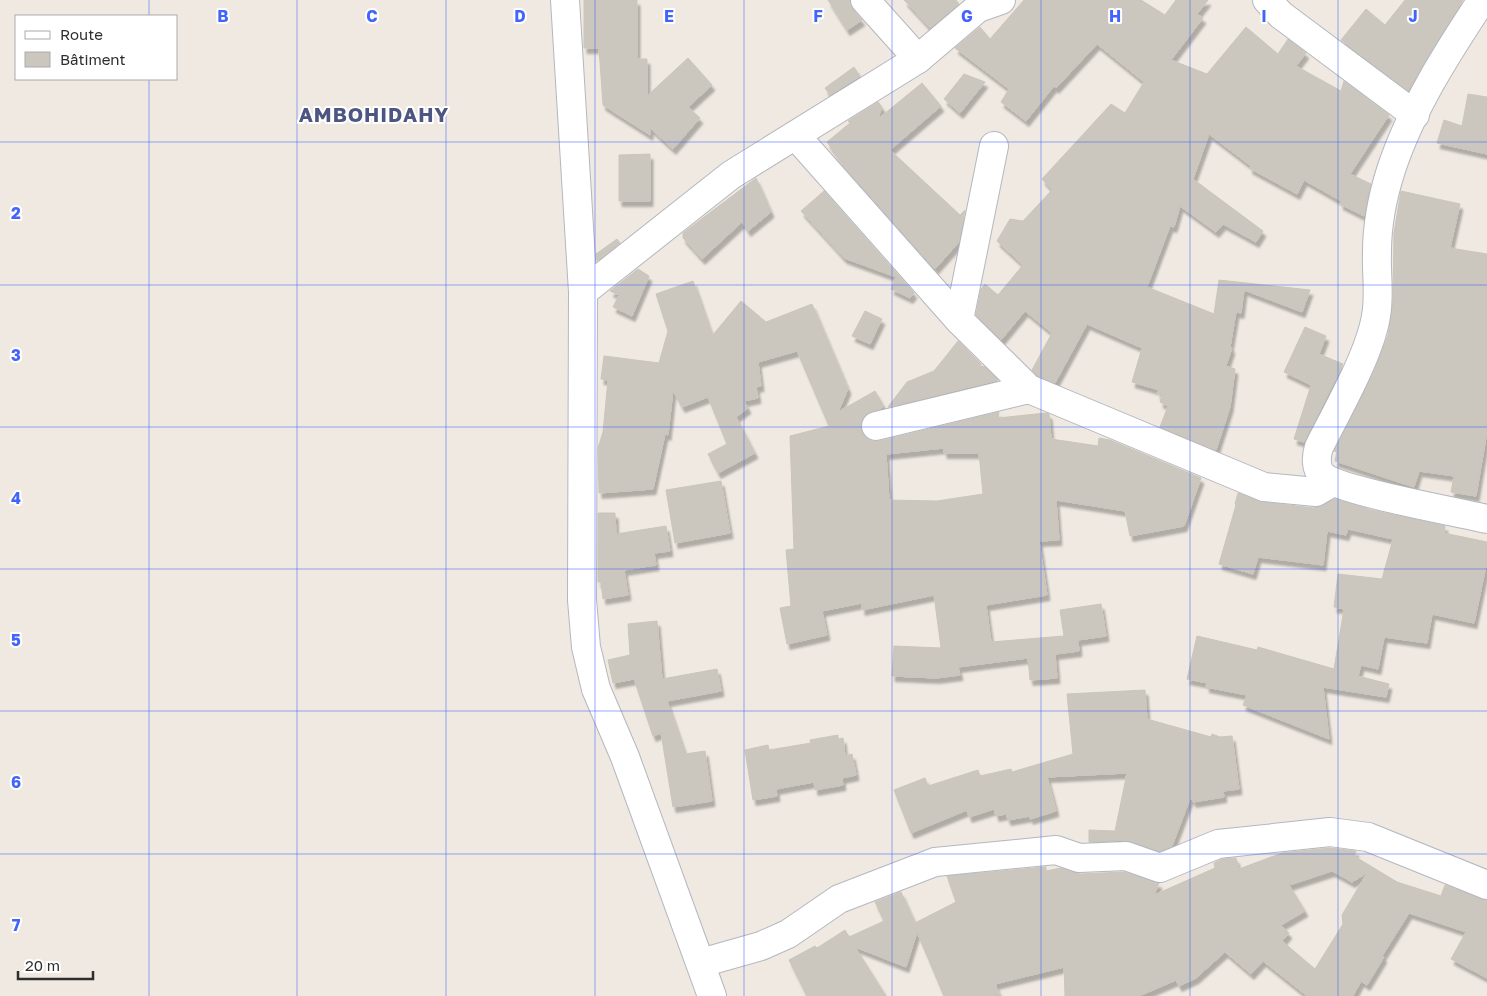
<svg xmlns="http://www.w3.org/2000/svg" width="1487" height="996" font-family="'Golos Text',sans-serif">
  <defs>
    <filter id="shadow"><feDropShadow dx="3" dy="5.5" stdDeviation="1" flood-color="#0004"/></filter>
  </defs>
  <rect width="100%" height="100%" fill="#efe9e1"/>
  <!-- building -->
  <g fill="#cbc7bf" stroke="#cbc5ba" fill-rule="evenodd" filter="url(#shadow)">
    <path d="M 584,0 L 637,0 L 637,59 L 647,59 L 647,96 L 688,58 L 712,85 L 688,107 L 700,118 L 673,149 L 650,128 L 650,135 L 603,105 L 599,48 L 584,48 Z"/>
    <path d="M 828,0 L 850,0 L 853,10 L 862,20 L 847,30 Z"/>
    <path d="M 904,0 L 956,0 L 959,4 L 930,28 Z"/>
    <path d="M 1024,0 L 1141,0 L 1165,15 L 1176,0 L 1208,0 L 1197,14 L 1203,18 L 1171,60 L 1207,74 L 1246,27 L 1278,54 L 1288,39 L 1306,53 L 1296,66 L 1341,91 L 1344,81 L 1389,115 L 1350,174 L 1371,184 L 1364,216 L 1340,204 L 1341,201 L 1304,180 L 1297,194 L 1249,168 L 1251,166 L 1209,134 L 1193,179 L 1263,231 L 1256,242 L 1223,224 L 1216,232 L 1180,206 L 1174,227 L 1170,226 L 1147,287 L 1214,314 L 1219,280 L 1310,290 L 1302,312 L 1244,290 L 1241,313 L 1236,312 L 1230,347 L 1232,348 L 1226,366 L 1235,369 L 1230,407 L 1216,450 L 1160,427 L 1168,406 L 1160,402 L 1162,395 L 1157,393 L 1159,390 L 1132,382 L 1142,348 L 1087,324 L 1055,383 L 1038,376 L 1032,370 L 1052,333 L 1025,311 L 1001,340 L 976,315 L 981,289 L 985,284 L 998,295 L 1023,265 L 997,241 L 1010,219 L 1023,221 L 1052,190 L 1042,179 L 1111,104 L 1125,113 L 1144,82 L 1097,44 L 1056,88 L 1054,86 L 1026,121 L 1001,102 L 1009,89 L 955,48 L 980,27 L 990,39 Z"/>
    <path d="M 1405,0 L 1463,0 L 1408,91 L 1341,40 L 1366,9 L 1385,25 Z"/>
    <path d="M 854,67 L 860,76 L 830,95 L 825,88 Z"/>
    <path d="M 964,74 L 985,82 L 960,113 L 944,99 Z"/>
    <path d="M 922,83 L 941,106 L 890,150 L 960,215 L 965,210 L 959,242 L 935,269 L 847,170 L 827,142 L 850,123 L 848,121 L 878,102 L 882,107 L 878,119 Z"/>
    <path d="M 1468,94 L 1487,97 L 1487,154 L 1437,143 L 1444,120 L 1462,126 Z"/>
    <path d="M 650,154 L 650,201 L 619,201 L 619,155 Z"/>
    <path d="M 756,178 L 771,212 L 748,231 L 742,222 L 702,259 L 683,238 L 683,233 Z"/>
    <path d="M 824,191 L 914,293 L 910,298 L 891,289 L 896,277 L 844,258 L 801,211 Z"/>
    <path d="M 1401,191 L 1460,204 L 1450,248 L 1487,254 L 1487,431 L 1476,496 L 1451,492 L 1454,476 L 1419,471 L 1414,487 L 1335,461 L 1337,452 L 1334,451 L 1374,371 L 1388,335 L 1393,301 L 1394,233 Z"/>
    <path d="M 617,239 L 620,243 L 597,261 L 596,254 Z"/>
    <path d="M 638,269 L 649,276 L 632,316 L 613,307 L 619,295 L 610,291 Z"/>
    <path d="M 693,281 L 712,336 L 741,301 L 766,322 L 812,304 L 848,389 L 838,412 L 875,391 L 883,405 L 881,409 L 866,414 L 861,421 L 861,430 L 865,437 L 871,441 L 880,441 L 999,412 L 998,418 L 1046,413 L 1049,414 L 1051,439 L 1098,446 L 1099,438 L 1110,440 L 1201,478 L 1184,526 L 1130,536 L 1125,511 L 1056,500 L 1059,540 L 1039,541 L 1047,595 L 986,605 L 991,642 L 1064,636 L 1060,610 L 1101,604 L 1106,636 L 1078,640 L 1079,651 L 1055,654 L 1057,678 L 1030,680 L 1028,658 L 958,667 L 960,675 L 936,678 L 892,676 L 894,646 L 941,648 L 934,595 L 862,610 L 862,603 L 822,611 L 827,635 L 787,644 L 780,608 L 791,606 L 786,550 L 794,549 L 790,436 L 829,426 L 797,351 L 758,362 L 761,386 L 756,387 L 758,398 L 744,401 L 748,408 L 736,417 L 755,453 L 718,473 L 708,454 L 727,444 L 708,397 L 682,407 L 673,390 L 668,435 L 665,434 L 653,489 L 599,493 L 598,448 L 603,432 L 608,380 L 601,379 L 604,356 L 659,363 L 668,331 L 656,294 ZM 944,448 L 944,453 L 979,453 L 983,494 L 937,501 L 889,500 L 886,454 Z"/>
    <path d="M 865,311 L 882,319 L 870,344 L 852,336 Z"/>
    <path d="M 1305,327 L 1326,336 L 1319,354 L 1343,364 L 1304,442 L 1294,439 L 1311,385 L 1284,372 Z"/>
    <path d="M 958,341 L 981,364 L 980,366 L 985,367 L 998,380 L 888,407 L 907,382 L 934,371 Z"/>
    <path d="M 721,481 L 730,533 L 675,543 L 666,490 Z"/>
    <path d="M 1238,493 L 1262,502 L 1314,508 L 1335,499 L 1371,510 L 1445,526 L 1444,533 L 1487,542 L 1487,561 L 1474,623 L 1432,614 L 1427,643 L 1384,637 L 1378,669 L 1361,665 L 1358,676 L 1389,684 L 1386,697 L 1323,687 L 1329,739 L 1243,705 L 1247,695 L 1206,687 L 1207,683 L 1187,679 L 1197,636 L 1257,650 L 1258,647 L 1334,669 L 1344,609 L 1334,607 L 1338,574 L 1382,579 L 1393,539 L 1348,529 L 1346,535 L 1327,531 L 1323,565 L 1258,557 L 1253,574 L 1219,564 L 1236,505 L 1235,504 Z"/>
    <path d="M 598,513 L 615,513 L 616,534 L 666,526 L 670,551 L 654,553 L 656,565 L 624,570 L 628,595 L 603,599 L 601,582 L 598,582 Z"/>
    <path d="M 657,621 L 662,679 L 717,669 L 721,691 L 667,701 L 685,754 L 705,751 L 712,801 L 673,807 L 661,733 L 653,736 L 634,679 L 613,683 L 608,660 L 630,655 L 628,624 Z"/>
    <path d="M 1145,690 L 1147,719 L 1211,737 L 1212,734 L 1220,737 L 1232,736 L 1239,789 L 1223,791 L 1224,797 L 1193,802 L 1191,796 L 1172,846 L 1160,851 L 1126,840 L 1089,842 L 1089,830 L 1115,831 L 1127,773 L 1047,777 L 1056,811 L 1030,819 L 1030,816 L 1008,820 L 1006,814 L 996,816 L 994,809 L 969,817 L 967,810 L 911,833 L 894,790 L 925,778 L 928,786 L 978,770 L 980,776 L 1011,769 L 1012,772 L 1073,754 L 1067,694 Z"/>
    <path d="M 838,735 L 838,739 L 843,738 L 845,756 L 852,754 L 856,775 L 842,778 L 843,785 L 815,790 L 814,782 L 776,789 L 777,796 L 753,800 L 745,750 L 768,745 L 769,750 L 811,743 L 810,740 Z"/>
    <path d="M 1330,848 L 1356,851 L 1354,856 L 1397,882 L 1441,896 L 1445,885 L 1487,900 L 1487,978 L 1451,959 L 1466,932 L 1409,913 L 1382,956 L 1384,957 L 1367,985 L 1361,981 L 1353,996 L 1307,996 L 1263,961 L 1251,974 L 1225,952 L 1196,978 L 1179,986 L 1176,980 L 1139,996 L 1065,996 L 1064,967 L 995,984 L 1000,996 L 944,996 L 917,932 L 906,967 L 855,947 L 886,996 L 807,996 L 789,960 L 815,946 L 817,948 L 845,930 L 849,937 L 884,921 L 875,902 L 901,892 L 915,923 L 956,902 L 947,876 L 1046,867 L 1046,871 L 1061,868 L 1080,874 L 1124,872 L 1159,883 L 1154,895 L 1215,868 L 1214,863 L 1222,859 L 1236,858 L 1239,869 L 1282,853 ZM 1332,871 L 1352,882 L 1367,873 L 1342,915 L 1343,924 L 1315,969 L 1282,941 L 1289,933 L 1281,925 L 1305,911 L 1289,885 Z"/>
  </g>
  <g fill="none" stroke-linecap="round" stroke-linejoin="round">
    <!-- minor casing -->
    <g stroke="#b4b7c1" stroke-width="30">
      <g id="minor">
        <path d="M 565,0 L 583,292 L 582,600 L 586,647 L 596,689 L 625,757 L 712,996"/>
        <path d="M 1267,0 L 1281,15 L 1415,115"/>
        <path d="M 1482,0 C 1447,53 1411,109 1391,170 C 1383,195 1377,225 1377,252 C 1376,273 1380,295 1376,316 C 1370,354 1337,411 1319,447 C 1316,456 1315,469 1323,476 C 1339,491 1458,512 1487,519"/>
        <path d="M 918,59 L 978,8 L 1001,0"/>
        <path d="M 796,136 L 959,320 L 1029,389 L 1264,487 L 1316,492 L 1333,482"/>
        <path d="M 583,292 L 731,175 L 918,59 L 865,0"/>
        <path d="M 959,320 L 994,146"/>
        <path d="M 876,426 L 1029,389"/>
        <path d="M 701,963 L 761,946 L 788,934 L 839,899 L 935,862 L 1056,850 L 1079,858 L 1126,856 L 1160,868 L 1218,844 L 1330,832 L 1368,837 L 1487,885"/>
      </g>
    </g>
    <!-- minor -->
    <use href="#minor" stroke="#fff" stroke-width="28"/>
  </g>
  <!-- grid -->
  <path fill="none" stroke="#4264fb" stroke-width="1" stroke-opacity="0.55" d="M 149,0 L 149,16M 297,0 L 297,996M 446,0 L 446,996M 595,0 L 595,996M 744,0 L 744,996M 892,0 L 892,996M 1041,0 L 1041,996M 1190,0 L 1190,996M 1338,0 L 1338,996M 149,79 L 149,996M 0,142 L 1487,142M 0,285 L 1487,285M 0,427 L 1487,427M 0,569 L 1487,569M 0,711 L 1487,711M 0,854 L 1487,854"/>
  <g text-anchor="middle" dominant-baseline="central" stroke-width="4" stroke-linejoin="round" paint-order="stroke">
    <!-- district labels -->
    <g font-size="20" font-weight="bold" letter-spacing="1" fill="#4d5680" stroke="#fff">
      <text x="374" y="114">AMBOHIDAHY</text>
    </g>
  </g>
  <g font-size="16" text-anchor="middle" font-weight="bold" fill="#4264fb" stroke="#fff" stroke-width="4" stroke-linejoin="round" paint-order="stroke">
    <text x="223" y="22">B</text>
    <text x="372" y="22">C</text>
    <text x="520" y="22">D</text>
    <text x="669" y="22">E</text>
    <text x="818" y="22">F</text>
    <text x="967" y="22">G</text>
    <text x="1115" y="22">H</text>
    <text x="1264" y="22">I</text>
    <text x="1413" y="22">J</text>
    <text x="16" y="219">2</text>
    <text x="16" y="361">3</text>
    <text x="16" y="504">4</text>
    <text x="16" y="646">5</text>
    <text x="16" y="788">6</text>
    <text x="16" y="931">7</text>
  </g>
  <!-- legend -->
  <rect x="15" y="15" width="162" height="65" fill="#ffffff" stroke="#ababab"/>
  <rect x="25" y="31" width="25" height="8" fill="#ffffff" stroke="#ababab"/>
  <text x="60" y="40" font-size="15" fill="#2e2e2e">Route</text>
  <rect x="25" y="52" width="25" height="15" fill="#cbc7bf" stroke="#ababab"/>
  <text x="60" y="65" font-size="15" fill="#2e2e2e">Bâtiment</text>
  <!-- scale -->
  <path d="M18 971v8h75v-8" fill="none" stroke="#2e2e2e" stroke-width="2.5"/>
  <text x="25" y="971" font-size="15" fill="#2e2e2e" stroke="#ffffff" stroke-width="4" paint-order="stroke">20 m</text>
</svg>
